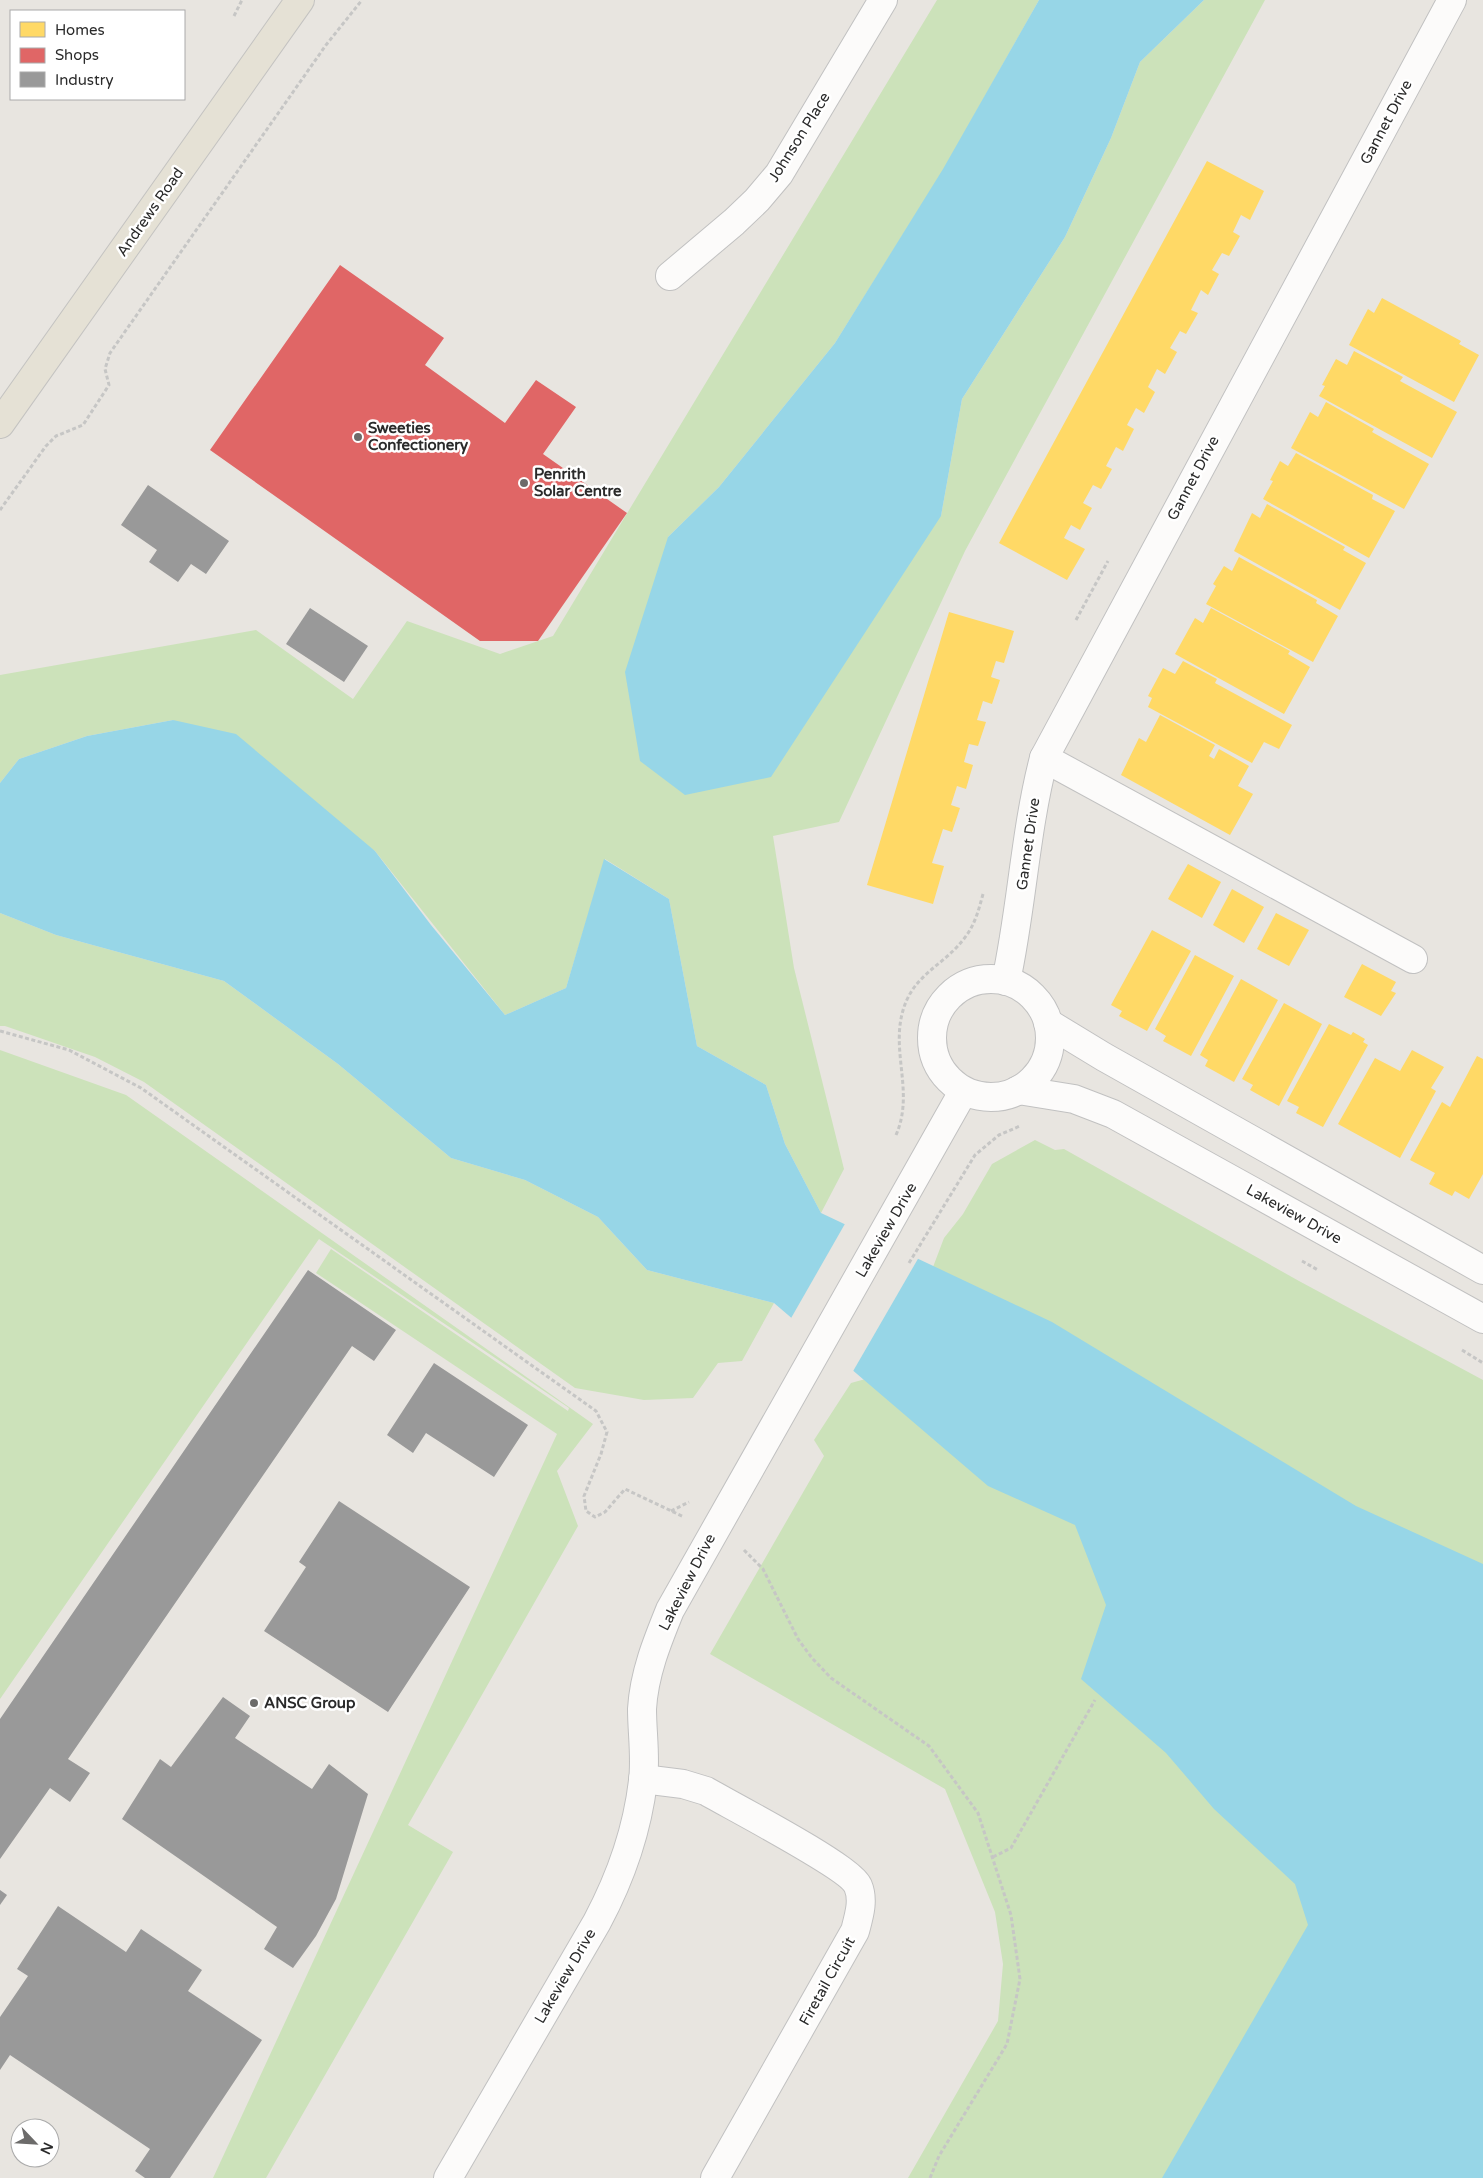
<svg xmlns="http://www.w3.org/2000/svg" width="1483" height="2178" font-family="'Varela Round',sans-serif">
  <rect width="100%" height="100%" fill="#e8e5e0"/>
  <!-- green -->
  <g fill="#cce2ba">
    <path d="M 937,0 L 1039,0 L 944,169 L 835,343 L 719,487 L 668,537 L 941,516 L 962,399 L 1065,237 L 1111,138 L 1140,62 L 1204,0 L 1265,0 L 965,551 L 839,822 L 773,836 L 794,968 L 844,1169 L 821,1213 L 785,1144 L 766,1085 L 697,1046 L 669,899 L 605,859 L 566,988 L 505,1015 L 375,851 L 173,720 L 87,736 L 19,759 L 0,783 L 0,675 L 256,630 L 353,699 L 407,621 L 500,654 L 553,636 Z"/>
    <path d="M 0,913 L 56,935 L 224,981 L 338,1064 L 451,1158 L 525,1180 L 598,1217 L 647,1270 L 774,1303 L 742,1361 L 718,1363 L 693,1398 L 644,1400 L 575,1388 L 144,1082 L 95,1057 L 5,1026 L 0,1026 Z"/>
    <path d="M 0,1050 L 126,1095 L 593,1424 L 557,1471 L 578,1526 L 408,1825 L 453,1852 L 266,2178 L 213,2178 L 557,1434 L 316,1273 L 331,1249 L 568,1411 L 569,1408 L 319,1239 L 0,1699 Z"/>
    <path d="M 1035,1140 L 1055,1150 L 1064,1149 L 1299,1281 L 1483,1380 L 1483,2178 L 908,2178 L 998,2021 L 1003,1964 L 995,1912 L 945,1789 L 710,1654 L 824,1456 L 814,1440 L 851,1383 L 869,1378 L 933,1267 L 944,1238 L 963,1214 L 992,1164 Z"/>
  </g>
  <!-- water -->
  <g fill="#97d6e7">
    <path d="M 1039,0 L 1204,0 L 1140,62 L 1111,138 L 1065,237 L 962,399 L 941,516 L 771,777 L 685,795 L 640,761 L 625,672 L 668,537 L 719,487 L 835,343 L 943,169 Z"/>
    <path d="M 173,720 L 236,734 L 375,851 L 431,925 L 505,1015 L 566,988 L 604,859 L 669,899 L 697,1046 L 766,1085 L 785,1144 L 821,1213 L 1052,1322 L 1356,1506 L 1483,1564 L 1483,2178 L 1162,2178 L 1308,1925 L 1295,1884 L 1214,1809 L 1166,1753 L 1081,1679 L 1106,1605 L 1075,1525 L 988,1486 L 774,1303 L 647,1270 L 598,1217 L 525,1180 L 451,1158 L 338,1064 L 224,981 L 56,935 L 0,913 L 0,783 L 19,759 L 87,736 Z"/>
  </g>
  <!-- pier -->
  <path fill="#e8e5e0" d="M 846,1222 L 919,1257 L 852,1373 L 790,1320 Z"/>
  <!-- homes -->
  <g fill="#ffd966">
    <path d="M 1207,161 L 1264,191 L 1250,220 L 1241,215 L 1233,232 L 1240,236 L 1229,256 L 1222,253 L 1212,270 L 1219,274 L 1208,295 L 1201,290 L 1191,310 L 1198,313 L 1186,334 L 1180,331 L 1170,348 L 1177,352 L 1165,374 L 1157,369 L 1148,387 L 1155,392 L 1144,413 L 1136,408 L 1127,425 L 1134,429 L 1123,451 L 1116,447 L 1106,466 L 1112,469 L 1101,489 L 1093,485 L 1083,503 L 1092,508 L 1080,530 L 1071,525 L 1064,538 L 1085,549 L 1067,580 L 999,543 Z"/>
    <path d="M 1382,298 L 1461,341 L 1459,344 L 1479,355 L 1454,402 L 1349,345 L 1368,309 L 1374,313 Z"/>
    <path d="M 1354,351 L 1403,377 L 1400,381 L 1457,412 L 1432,458 L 1319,396 L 1325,386 L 1322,385 L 1336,359 L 1347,365 Z"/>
    <path d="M 1326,402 L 1374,429 L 1372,432 L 1429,464 L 1404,509 L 1291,448 L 1310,412 L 1318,417 Z"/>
    <path d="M 1296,453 L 1373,495 L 1372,499 L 1395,511 L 1369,558 L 1263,499 L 1273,481 L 1270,480 L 1280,461 L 1288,466 Z"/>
    <path d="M 1267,504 L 1345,547 L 1343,550 L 1366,563 L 1340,610 L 1234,551 L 1252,513 L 1260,518 Z"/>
    <path d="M 1239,557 L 1317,600 L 1316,603 L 1338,616 L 1313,662 L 1206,604 L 1216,586 L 1213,584 L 1224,566 L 1232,571 Z"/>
    <path d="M 1211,608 L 1290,651 L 1288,654 L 1310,667 L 1284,714 L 1175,654 L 1195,618 L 1203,623 Z"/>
    <path d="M 949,612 L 1014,631 L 1004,663 L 996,661 L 991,677 L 1000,680 L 992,704 L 983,701 L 977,720 L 986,722 L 978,746 L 969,744 L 964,762 L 973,765 L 966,789 L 957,786 L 951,805 L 960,808 L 952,832 L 943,829 L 932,863 L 944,866 L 933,904 L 867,885 Z"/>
    <path d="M 1183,661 L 1217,679 L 1215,683 L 1292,725 L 1279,749 L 1264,742 L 1252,763 L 1148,707 L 1152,698 L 1148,696 L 1163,668 L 1175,674 Z"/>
    <path d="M 1160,715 L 1215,745 L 1209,756 L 1214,759 L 1219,749 L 1249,766 L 1238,786 L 1253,794 L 1230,835 L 1121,775 L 1139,738 L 1146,742 Z"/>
    <path d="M 1188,864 L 1221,882 L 1202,918 L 1168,899 Z"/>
    <path d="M 1232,889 L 1264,907 L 1244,943 L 1213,925 Z"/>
    <path d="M 1276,913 L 1309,930 L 1289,966 L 1257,949 Z"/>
    <path d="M 1152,930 L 1191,951 L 1147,1031 L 1119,1016 L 1122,1011 L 1111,1005 Z"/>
    <path d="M 1195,955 L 1234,976 L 1191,1056 L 1163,1041 L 1166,1036 L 1155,1029 Z"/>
    <path d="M 1362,964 L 1396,982 L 1391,991 L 1396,993 L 1381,1016 L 1344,997 Z"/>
    <path d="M 1241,979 L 1278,1000 L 1234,1082 L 1205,1066 L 1208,1060 L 1200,1055 Z"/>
    <path d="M 1284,1003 L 1322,1024 L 1279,1106 L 1250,1090 L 1253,1085 L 1242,1079 Z"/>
    <path d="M 1329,1024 L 1351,1035 L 1353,1032 L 1365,1039 L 1363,1042 L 1368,1045 L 1323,1127 L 1296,1113 L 1299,1107 L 1287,1101 Z"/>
    <path d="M 1412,1050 L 1444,1067 L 1431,1088 L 1436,1091 L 1400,1158 L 1338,1124 L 1375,1058 L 1400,1071 Z"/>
    <path d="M 1477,1056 L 1483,1059 L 1483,1174 L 1469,1199 L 1455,1191 L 1452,1196 L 1429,1184 L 1435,1173 L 1410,1160 L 1442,1102 L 1450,1107 Z"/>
  </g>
  <!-- shops -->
  <path fill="#e06666" d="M 340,265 L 444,338 L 425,365 L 505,423 L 536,380 L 576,407 L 543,454 L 627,513 L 538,641 L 480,641 L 210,450 Z"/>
  <!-- industry -->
  <g fill="#999">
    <path d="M 148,485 L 229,541 L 206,574 L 191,564 L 178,582 L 149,562 L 157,550 L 121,525 Z"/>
    <path d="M 310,608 L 368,646 L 344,682 L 286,644 Z"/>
    <path d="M 308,1270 L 396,1330 L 374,1361 L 352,1346 L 68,1759 L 90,1773 L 70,1802 L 50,1788 L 0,1859 L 0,1719 Z"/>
    <path d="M 434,1363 L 528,1425 L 494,1477 L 426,1433 L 413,1453 L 387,1435 Z"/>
    <path d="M 339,1501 L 470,1587 L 388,1712 L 264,1631 L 306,1567 L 299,1562 Z"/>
    <path d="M 223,1697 L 250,1716 L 235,1738 L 312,1789 L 329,1764 L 368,1794 L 336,1899 L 316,1936 L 293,1968 L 264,1949 L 277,1927 L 122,1819 L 160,1759 L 171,1767 Z"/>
    <path d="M 0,1890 L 7,1895 L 0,1905 Z"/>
    <path d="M 58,1906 L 126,1952 L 141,1929 L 202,1970 L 188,1991 L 262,2040 L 170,2178 L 145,2178 L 135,2171 L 150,2149 L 10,2055 L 0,2070 L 0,2017 L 28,1976 L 17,1969 Z"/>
  </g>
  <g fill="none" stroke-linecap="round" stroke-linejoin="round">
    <!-- minor casing -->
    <g stroke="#c1c1c1" stroke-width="30">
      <g id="minor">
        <path d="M 670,276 L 734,222 L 757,200 L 779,174 L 883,0"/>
        <path d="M 1044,758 L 1413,959"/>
        <circle cx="991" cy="1038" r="59"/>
        <path d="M 1006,981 C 1022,907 1025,831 1044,758 L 1452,0"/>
        <path d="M 1048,1023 L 1104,1057 L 1483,1270"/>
        <path d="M 1018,1090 L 1074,1099 L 1113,1114 L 1483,1319"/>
        <path d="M 643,1779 L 683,1784 L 706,1791 C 730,1805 850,1867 858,1886 C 864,1900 859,1916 855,1931 L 715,2178"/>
        <path d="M 448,2178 L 597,1922 C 621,1877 637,1832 643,1781 C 646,1758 642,1732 642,1709 C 644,1674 657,1642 670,1610 L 963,1092"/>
      </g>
    </g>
    <!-- major casing -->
    <g stroke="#c4c3c1" stroke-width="30">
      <path id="major" d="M 0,424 L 300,0"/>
    </g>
    <!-- path -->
    <g stroke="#c6c6c5" stroke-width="3" stroke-dasharray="4 2.5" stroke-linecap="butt">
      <path d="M 234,16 L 242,0"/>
      <path d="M 0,510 L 46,446 L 56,436 L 83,425 L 109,385 L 105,369 L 110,353 L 326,45 L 362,0"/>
      <path d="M 1076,620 L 1108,561"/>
      <path d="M 0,1031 L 69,1050 L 141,1088 L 596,1411 L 607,1432 L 601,1454 L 584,1496 L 586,1511 L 595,1517 L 605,1512 L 625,1489 L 684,1517"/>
      <path d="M 896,1135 C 914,1094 892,1055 902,1014 C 912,973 944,967 966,936 C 975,924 979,909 983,894"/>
      <path d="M 1302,1261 L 1318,1270"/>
      <path d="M 909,1263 L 975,1155 L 999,1135 L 1020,1126"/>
      <path d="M 1462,1350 L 1483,1363"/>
      <path d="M 671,1511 L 689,1502"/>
      <path d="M 744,1550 L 763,1569 L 798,1639 L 812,1658 L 831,1678 L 929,1746 L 978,1813 L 1011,1915 L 1020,1979 L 1007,2044 L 939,2156 L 930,2178"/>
      <path d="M 993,1857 L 1011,1848 L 1095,1700"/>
    </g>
    <!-- minor -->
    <use href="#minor" stroke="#fcfbfa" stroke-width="28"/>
    <!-- major -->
    <use href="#major" stroke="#e5e1d5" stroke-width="28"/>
  </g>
  <!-- markers -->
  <g fill="#6c6b6a" stroke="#fff" stroke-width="2">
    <circle cx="358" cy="437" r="5"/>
    <circle cx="524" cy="483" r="5"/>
    <circle cx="254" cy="1703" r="5"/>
  </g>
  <g text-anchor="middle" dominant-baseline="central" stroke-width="5" stroke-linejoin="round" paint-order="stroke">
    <!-- street labels -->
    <g font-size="15" fill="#2a2a2a" stroke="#fff">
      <text transform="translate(1386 122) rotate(-62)">Gannet Drive</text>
      <text transform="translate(799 137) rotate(-58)">Johnson Place</text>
      <text transform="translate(150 212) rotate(-55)">Andrews Road</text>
      <text transform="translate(1193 478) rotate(-62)">Gannet Drive</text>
      <text transform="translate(1028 844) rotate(-82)">Gannet Drive</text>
      <text transform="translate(1294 1214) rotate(29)">Lakeview Drive</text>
      <text transform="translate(886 1230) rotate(-60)">Lakeview Drive</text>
      <text transform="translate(687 1582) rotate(-63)">Lakeview Drive</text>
      <text transform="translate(565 1976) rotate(-60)">Lakeview Drive</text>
      <text transform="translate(827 1981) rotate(-61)">Firetail Circuit</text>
    </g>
    <!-- poi labels -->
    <g font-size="15" font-weight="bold" fill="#2a2a2a" stroke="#fff" text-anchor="start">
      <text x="368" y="428">Sweeties<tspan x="368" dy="17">Confectionery</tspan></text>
      <text x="534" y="474">Penrith<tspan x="534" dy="17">Solar Centre</tspan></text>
      <text x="264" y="1703">ANSC Group</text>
    </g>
  </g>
  <!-- legend -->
  <rect x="10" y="10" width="175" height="90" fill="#ffffff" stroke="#aaaaaa"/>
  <rect x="20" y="22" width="25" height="15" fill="#ffd966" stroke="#aaaaaa"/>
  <text x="55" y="35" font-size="15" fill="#2a2a2a">Homes</text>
  <rect x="20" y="48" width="25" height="15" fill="#e06666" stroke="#aaaaaa"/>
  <text x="55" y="60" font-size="15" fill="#2a2a2a">Shops</text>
  <rect x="20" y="72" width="25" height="15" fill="#999999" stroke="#aaaaaa"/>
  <text x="55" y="85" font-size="15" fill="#2a2a2a">Industry</text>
  <!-- north arrow -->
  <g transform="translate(35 2143) rotate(115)"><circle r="24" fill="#ffffff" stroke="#aaaaaa"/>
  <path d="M0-4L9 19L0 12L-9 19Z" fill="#6c6b6a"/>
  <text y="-8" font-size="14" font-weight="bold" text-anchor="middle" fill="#2a2a2a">N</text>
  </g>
</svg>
